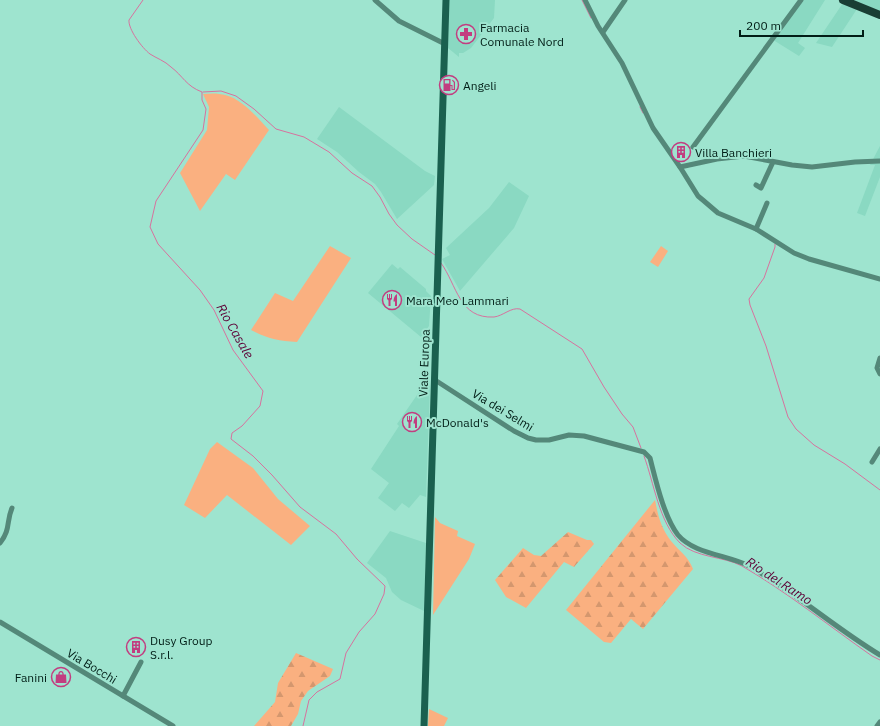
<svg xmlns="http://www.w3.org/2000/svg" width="880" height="726" font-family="'IBM Plex Sans',sans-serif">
  <defs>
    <pattern id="forest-firs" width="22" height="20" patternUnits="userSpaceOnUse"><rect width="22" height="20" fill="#fab080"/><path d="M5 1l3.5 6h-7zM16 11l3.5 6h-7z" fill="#d4976e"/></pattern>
  </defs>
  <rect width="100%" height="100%" fill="#9ee4cf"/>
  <!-- built -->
  <g fill="#8ad9c2">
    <path d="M 449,0 L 495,0 L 494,18 L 471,48 L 463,53 L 459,53 L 459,57 L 448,48 Z"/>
    <path d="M 798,0 L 825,0 L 798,43 L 805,48 L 799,56 L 770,38 Z"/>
    <path d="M 845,0 L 880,0 L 880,18 L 857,9 L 832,47 L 816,43 Z"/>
    <path d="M 339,107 L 425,171 L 435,176 L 434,185 L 397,219 L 381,192 L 375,184 L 359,172 L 337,152 L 317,139 Z"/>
    <path d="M 880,146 L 880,177 L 865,216 L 857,213 L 875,165 L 870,165 Z"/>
    <path d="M 509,182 L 529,196 L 514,228 L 460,291 L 442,259 L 450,255 L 446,248 L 489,208 Z"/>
    <path d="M 392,264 L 398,269 L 400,267 L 426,289 L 426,291 L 431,296 L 429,326 L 421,337 L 368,293 Z"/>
    <path d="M 426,382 L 430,384 L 426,497 L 420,495 L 409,508 L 402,503 L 395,511 L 378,498 L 389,483 L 371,469 L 399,426 L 397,424 Z"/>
    <path d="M 390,531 L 426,543 L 424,611 L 401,600 L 392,592 L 386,578 L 367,563 Z"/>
  </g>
  <!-- green -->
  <g fill="#fab080">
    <path d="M 203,94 C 208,94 213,93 219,94 C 239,95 256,116 269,130 L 235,180 L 226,174 L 200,211 L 180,173 L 207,130 L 209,107 Z"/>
    <path d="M 330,246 L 351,258 L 297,342 C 278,341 269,339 251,330 L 275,293 L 293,301 Z"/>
    <path d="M 661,246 L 668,251 L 658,267 L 650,262 Z"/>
    <path d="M 217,442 L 253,468 L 278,499 L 310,526 L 291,545 L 227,495 L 205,518 L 184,505 L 210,449 Z"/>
    <path d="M 435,517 L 440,523 L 458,531 L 457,536 L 475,544 L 469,559 L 433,615 Z"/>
    <path d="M 429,709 L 448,718 L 444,726 L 428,726 Z"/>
  </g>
  <!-- forest -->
  <g fill="url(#forest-firs)">
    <path d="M 655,500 C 658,516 661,528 671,541 C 680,552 688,556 693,569 L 643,629 L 631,619 L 611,643 L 604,642 L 566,610 Z"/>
    <path d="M 568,532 L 587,540 L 591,540 L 594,544 L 574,567 L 564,562 L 526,608 L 506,597 L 495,580 L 523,548 L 534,555 L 541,556 Z"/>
    <path d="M 296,653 L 333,669 L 330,676 L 308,691 L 301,701 L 298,714 L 291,726 L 254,726 L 275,702 L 278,683 Z"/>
  </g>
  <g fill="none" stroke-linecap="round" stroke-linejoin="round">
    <!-- stream -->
    <g stroke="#d7729e" stroke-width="1">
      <path d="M 143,0 L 129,20 C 128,29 142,48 150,54 C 156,58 165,61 171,67 C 183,76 186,86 202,92 L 202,100 L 206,109 L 203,130 L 156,201 L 150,227 L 158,244 L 200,290 L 214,310 L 233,350 L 263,391 L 260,406 L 242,426 L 232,433 L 231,439 L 253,456 L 272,475 L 300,507 L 336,534 L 357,559 L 385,586 L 384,594 L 375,614 L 359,632 L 346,653 L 340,679 L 317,692 L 309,700 L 303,726"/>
      <path d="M 582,0 L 591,18"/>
      <path d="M 203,92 L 221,91 L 236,96 L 254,109 L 276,129 L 304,137 L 329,152 L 352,173 L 372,186 L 380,197 L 389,214 L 397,225 L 412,239 L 435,255"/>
      <path d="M 640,107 L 643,113"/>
      <path d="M 775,244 L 775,247 L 764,278 L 749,299 L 750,305 L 766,346 L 788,417 L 796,429 L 814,445 L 845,464 L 880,490"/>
      <path d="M 441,263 C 457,285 459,319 494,317 C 503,316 511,307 520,309 L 582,349 L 604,387 L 622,414 L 633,427 L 641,448"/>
      <path d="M 644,456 C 654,483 659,522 680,543 C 696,558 723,556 742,566 C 787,592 829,626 872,656 L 880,660"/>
    </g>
    <!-- street -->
    <g stroke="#548879" stroke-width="5">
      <path d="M 375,0 L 399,21 L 445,44"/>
      <path d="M 585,0 L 598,26 L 622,63 L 653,128 L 680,167 L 698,196 L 704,201 L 718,213 L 756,229 L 794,253 L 809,259 L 880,279"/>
      <path d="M 603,32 L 625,0"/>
      <path d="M 693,147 L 801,0"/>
      <path d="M 680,167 L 717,159 L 744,156 L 792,165 L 812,167 L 855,162 L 880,161"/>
      <path d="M 756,185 L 761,188 L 773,162"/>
      <path d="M 756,229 L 767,203"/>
      <path d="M 880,358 L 877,368 L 880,374"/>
      <path d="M 435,380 L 514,431 L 528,438 L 536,440 L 549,440 L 569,435 L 584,436 L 644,452 L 650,458 C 656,481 664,517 678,535 C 694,554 728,555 749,566 C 795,592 835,628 880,655"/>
      <path d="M 872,462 L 880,449"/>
      <path d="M 0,543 C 11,529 6,522 12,508"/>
      <path d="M 0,622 L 173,726"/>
      <path d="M 123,696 L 141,662"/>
      <path d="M 877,726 L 880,722"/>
    </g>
    <!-- secondary -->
    <path stroke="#1a604f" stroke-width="7" d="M 424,726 L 446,0"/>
    <!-- primary -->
    <path stroke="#193e34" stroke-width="8" d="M 843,0 L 880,15"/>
  </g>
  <!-- icons -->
  <defs>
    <g id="pharmacy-ring" transform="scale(1)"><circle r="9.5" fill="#9ee4cf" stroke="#c23d80" stroke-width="1.5"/><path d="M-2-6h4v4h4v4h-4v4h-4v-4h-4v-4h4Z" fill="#c23d80"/></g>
    <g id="fuel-ring" transform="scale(1)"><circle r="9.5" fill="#9ee4cf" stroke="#c23d80" stroke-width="1.5"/><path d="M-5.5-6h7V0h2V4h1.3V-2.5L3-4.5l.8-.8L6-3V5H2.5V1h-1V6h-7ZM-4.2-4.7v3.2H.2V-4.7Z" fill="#c23d80"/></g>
    <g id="building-ring" transform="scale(1)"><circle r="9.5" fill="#9ee4cf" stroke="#c23d80" stroke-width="1.5"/><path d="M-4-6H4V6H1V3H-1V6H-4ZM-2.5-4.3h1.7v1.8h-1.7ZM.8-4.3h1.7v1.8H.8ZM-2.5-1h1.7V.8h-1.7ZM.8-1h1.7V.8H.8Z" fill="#c23d80"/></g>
    <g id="restaurant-ring" transform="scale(1)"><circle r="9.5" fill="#9ee4cf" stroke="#c23d80" stroke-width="1.5"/><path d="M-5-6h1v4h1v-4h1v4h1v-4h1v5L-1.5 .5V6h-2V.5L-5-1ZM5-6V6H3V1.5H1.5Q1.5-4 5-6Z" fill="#c23d80"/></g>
    <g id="shop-ring" transform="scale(1)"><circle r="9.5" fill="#9ee4cf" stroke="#c23d80" stroke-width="1.5"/><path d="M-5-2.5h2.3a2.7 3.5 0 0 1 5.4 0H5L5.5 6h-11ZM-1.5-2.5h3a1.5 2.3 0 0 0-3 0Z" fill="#c23d80"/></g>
  </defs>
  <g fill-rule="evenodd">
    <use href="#pharmacy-ring" x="466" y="34"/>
    <use href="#fuel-ring" x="449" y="85"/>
    <use href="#building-ring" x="681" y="152"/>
    <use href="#restaurant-ring" x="392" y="300"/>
    <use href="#restaurant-ring" x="412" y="422"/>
    <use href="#building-ring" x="136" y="647"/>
    <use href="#shop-ring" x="61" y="677"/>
  </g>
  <g text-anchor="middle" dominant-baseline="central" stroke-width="4" stroke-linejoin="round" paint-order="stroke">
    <!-- poi labels -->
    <g font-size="12" fill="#011d16" stroke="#9ee4cf" text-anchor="start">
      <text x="480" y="27">Farmacia<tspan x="480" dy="14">Comunale Nord</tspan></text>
      <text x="463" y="85">Angeli</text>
      <text x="695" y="152">Villa Banchieri</text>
      <text x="406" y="300">Mara Meo Lammari</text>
      <text x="426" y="422">McDonald's</text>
      <text x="150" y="640">Dusy Group<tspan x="150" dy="14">S.r.l.</tspan></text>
      <text x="47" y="677" text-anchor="end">Fanini</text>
    </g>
    <!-- street labels -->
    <g font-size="12" fill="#011d16" stroke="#9ee4cf">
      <text transform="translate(424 363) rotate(-88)">Viale Europa</text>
      <text transform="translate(503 410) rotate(31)">Via dei Selmi</text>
      <text transform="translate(92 666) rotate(31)">Via Bocchi</text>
    </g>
    <!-- water labels -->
    <g font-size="13" font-style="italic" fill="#5d0036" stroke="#9ee4cf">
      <text transform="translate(235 331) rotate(60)">Rio Casale</text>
      <text transform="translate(779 581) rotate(33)">Rio del Ramo</text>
    </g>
  </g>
  <!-- scale -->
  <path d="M740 30v6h123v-6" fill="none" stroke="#011d16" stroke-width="2"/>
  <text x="746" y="30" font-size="12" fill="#011d16" stroke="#9ee4cf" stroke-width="3" paint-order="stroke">200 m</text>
</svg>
